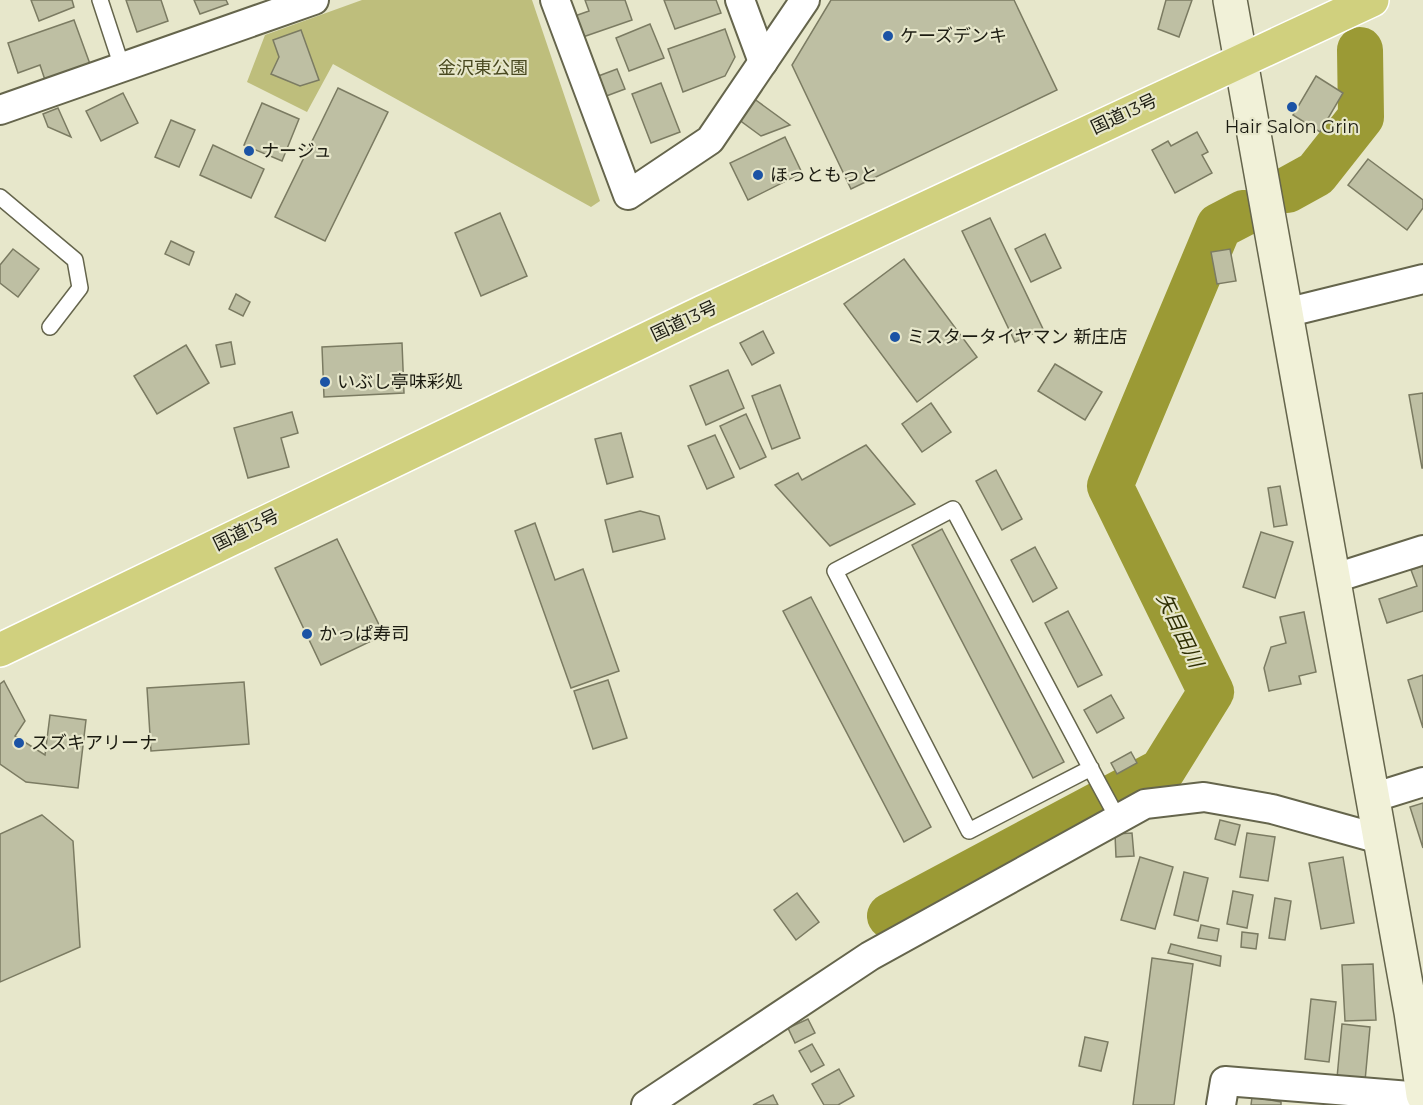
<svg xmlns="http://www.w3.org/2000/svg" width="1423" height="1105" font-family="Montserrat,'Noto Sans JP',sans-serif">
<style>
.green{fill:#bebe7c}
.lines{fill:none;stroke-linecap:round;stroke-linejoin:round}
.river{stroke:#9b9a35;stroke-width:46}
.building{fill:#bebfa3;stroke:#7b7b62;stroke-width:1.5}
.lane-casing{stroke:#65654c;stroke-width:18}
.street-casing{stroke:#65654c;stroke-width:32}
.secondary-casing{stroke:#65654c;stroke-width:36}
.highway-casing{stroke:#fff;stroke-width:36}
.lane{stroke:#fff;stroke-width:15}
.street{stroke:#fff;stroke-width:28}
.secondary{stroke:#f1f1d8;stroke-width:33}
.highway{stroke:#d0d07e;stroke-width:33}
.poi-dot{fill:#1b53a5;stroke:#e7e7cb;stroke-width:2}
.labels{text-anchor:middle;stroke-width:4.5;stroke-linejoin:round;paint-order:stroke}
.poi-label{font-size:18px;fill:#1b1b11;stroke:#e7e7cb;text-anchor:start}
.park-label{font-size:18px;fill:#494920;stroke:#e7e7cb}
.street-label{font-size:18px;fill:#1b1b11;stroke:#e7e7cb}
.water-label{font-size:20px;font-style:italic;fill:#2f2f03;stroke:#e7e7cb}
</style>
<rect width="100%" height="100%" fill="#e7e7cb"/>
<polygon class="green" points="362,0 532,0 600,201 591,207 333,64 307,112 247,82 265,35"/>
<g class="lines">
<g class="river">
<polyline points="1287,190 1316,174 1361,117 1360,50"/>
<polyline points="890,916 1162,771 1211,692 1110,486 1219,226 1244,213"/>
</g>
</g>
<g class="building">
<polygon points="31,0 72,0 74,7 39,21"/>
<polygon points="126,0 161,0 168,21 137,32"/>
<polygon points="194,0 226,0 228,4 200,14"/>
<polygon points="585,0 625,0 632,20 580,38 572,17 589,11"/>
<polygon points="664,0 716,0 721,13 675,29"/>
<polygon points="831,0 1014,0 1057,90 851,189 792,65"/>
<polygon points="1166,0 1192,0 1179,37 1158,29"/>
<polygon points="74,20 90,64 45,80 40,65 18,73 8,43"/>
<polygon points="650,24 664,58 629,71 616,38"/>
<polygon points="725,29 735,57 725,76 683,92 668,49"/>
<polygon points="301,30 319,80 300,86 271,74 279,57 273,40"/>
<polygon points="617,69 625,89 601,98 593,78"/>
<polygon points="1316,76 1343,93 1320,132 1293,115"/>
<polygon points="661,83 680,132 651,143 632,94"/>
<polygon points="338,88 388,112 325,241 275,217"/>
<polygon points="123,93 138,123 101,141 86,111"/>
<polygon points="753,98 790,125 761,136 738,119"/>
<polygon points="262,103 299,119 282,161 244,145"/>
<polygon points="58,108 71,137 48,127 43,114"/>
<polygon points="171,120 195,130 179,167 155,157"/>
<polygon points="1197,132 1208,152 1202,155 1212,173 1175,193 1152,150 1168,141 1171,146"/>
<polygon points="785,137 802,173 748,200 730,163"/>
<polygon points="213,145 264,169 251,198 200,175"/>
<polygon points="1368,159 1423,200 1423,208 1407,230 1348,185"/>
<polygon points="500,213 527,276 481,296 455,233"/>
<polygon points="990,218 1043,329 1015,342 962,231"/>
<polygon points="1045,234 1061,268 1031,282 1015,249"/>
<polygon points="171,241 194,252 189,265 165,254"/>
<polygon points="13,249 39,269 18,297 0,283 0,265"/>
<polygon points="1230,249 1236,281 1217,284 1211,252"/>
<polygon points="904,259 977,357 917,402 844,304"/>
<polygon points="236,294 250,302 243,316 229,309"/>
<polygon points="763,331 774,353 752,365 740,343"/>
<polygon points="231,342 235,364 221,367 216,345"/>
<polygon points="402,343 404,393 324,397 322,347"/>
<polygon points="186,345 209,383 157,414 134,376"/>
<polygon points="1055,364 1102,392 1085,420 1038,391"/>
<polygon points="728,370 744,408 706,425 690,386"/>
<polygon points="780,385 800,438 772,449 752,396"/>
<polygon points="1423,393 1423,468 1422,468 1409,395"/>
<polygon points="931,403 951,432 922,452 902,424"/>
<polygon points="292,412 298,433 281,438 289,467 248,478 234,428"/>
<polygon points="746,414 766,457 740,469 720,426"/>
<polygon points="621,433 633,477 607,484 595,439"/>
<polygon points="715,435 734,477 707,489 688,446"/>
<polygon points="866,445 915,504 830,546 775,485 798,473 802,480"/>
<polygon points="996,470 1022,519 1002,530 976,481"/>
<polygon points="1280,486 1287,525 1274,527 1268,488"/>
<polygon points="640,511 659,516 665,539 613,552 605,520"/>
<polygon points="535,523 555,580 583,569 619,671 571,688 515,531"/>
<polygon points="942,529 1064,762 1033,778 912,545"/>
<polygon points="1261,532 1293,542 1275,598 1243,587"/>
<polygon points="337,539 384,635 321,665 275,568"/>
<polygon points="1035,547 1057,588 1033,602 1011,560"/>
<polygon points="1423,566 1423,611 1387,623 1379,599 1417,586 1411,570"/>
<polygon points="811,597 931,827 904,842 783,611"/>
<polygon points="1068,611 1102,675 1078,687 1045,623"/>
<polygon points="1304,612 1316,672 1299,676 1301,684 1269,691 1264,668 1271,647 1286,643 1280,617"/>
<polygon points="1423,675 1423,728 1408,680"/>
<polygon points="608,680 627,738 593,749 574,691"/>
<polygon points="4,681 25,721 15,736 45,755 50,715 86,720 78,788 26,782 0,764 0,684"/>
<polygon points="244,682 249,744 151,751 147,688"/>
<polygon points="1111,695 1124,718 1097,733 1084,710"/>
<polygon points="1131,752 1137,763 1117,774 1111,763"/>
<polygon points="1423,803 1423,848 1410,807"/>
<polygon points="42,815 73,841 80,947 0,982 0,834"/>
<polygon points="1220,820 1240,825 1235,845 1215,839"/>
<polygon points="1132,833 1134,856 1116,857 1115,834"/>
<polygon points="1247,833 1275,837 1268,881 1240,877"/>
<polygon points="1140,857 1173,867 1155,929 1121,920"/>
<polygon points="1343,857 1354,923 1321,929 1309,863"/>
<polygon points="1184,872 1208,878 1198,921 1174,915"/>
<polygon points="1233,891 1253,895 1247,928 1227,924"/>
<polygon points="797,893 819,922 796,940 774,910"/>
<polygon points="1275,898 1291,901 1285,940 1269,938"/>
<polygon points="1201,925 1219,929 1217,941 1198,938"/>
<polygon points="1242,932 1258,934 1256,949 1241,947"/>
<polygon points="1171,944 1221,956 1220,966 1168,953"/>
<polygon points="1152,958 1193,964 1174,1105 1133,1105"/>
<polygon points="1373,964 1376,1020 1345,1021 1342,965"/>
<polygon points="1311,999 1336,1002 1329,1062 1305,1059"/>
<polygon points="808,1019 815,1033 795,1043 788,1028"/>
<polygon points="1342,1024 1370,1027 1365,1081 1337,1078"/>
<polygon points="1085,1037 1108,1042 1101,1071 1079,1066"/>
<polygon points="812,1044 824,1065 811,1072 799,1051"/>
<polygon points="839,1069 854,1096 838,1105 824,1105 812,1084"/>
<polygon points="773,1095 778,1105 753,1105"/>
<polygon points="1252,1097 1281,1102 1281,1105 1251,1105"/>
</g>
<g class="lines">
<g class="lane-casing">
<g id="lane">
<polyline points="100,0 122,67"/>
<polyline points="0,197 75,260 80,288 50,327"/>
<polyline points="1091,768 969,831 835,571 953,509 1099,784 1118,819"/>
</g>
</g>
<g class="street-casing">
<g id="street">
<polyline points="555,0 628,195 710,140 805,0"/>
<polyline points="740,0 763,62"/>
<polyline points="0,110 314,0"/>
<polyline points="1285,313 1423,279"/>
<polyline points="1332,579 1423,550"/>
<polyline points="1372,798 1423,782"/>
<polyline points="646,1105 870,956 1145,804 1204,797 1272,809 1380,839"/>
<polyline points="1221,1105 1225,1081 1423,1097"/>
</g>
</g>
<g class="secondary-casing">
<polyline id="secondary" points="1230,0 1411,1012 1423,1095"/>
</g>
<g class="highway-casing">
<polyline id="highway" points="0,650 703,312 1372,0"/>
</g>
<use href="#lane" class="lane"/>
<use href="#street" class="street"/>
<use href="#secondary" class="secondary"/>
<use href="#highway" class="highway"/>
</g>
<g class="poi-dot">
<circle cx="888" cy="36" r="6"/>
<circle cx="1292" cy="107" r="6"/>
<circle cx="249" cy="151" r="6"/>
<circle cx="758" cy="175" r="6"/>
<circle cx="895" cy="337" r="6"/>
<circle cx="325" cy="382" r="6"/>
<circle cx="307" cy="634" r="6"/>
<circle cx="19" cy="743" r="6"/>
</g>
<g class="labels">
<g class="poi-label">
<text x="900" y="42">ケーズデンキ</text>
<text x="1292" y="133" text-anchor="middle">Hair Salon Grin</text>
<text x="261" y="157">ナージュ</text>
<text x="770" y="181">ほっともっと</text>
<text x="907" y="343">ミスタータイヤマン 新庄店</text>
<text x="337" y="388">いぶし亭味彩処</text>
<text x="319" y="640">かっぱ寿司</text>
<text x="31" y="749">スズキアリーナ</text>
</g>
<g class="park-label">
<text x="483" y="74">金沢東公園</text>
</g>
<g class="street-label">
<text transform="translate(1124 114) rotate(-25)" y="6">国道13号</text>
<text transform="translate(684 321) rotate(-25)" y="6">国道13号</text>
<text transform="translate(246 530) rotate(-26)" y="6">国道13号</text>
</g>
<g class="water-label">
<text transform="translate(1180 630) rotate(64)" y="7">矢目田川</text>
</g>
</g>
</svg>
